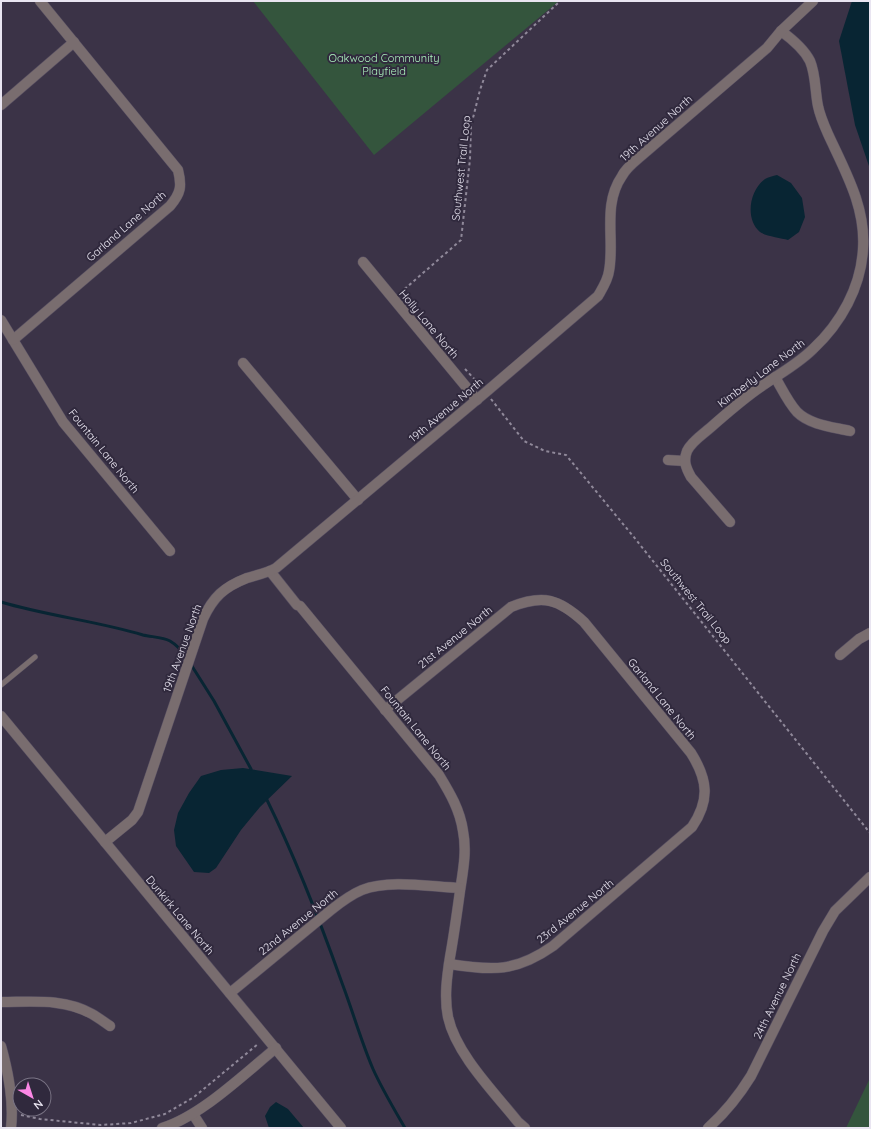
<svg xmlns="http://www.w3.org/2000/svg" width="871" height="1129" font-family="Quicksand,sans-serif">
<style>
.green{fill:#34553d}
.water{fill:#082533}
.lines{fill:none;stroke-linecap:round;stroke-linejoin:round}
.stream{stroke:#082533;stroke-width:3}
.service-casing{stroke:#574f62;stroke-width:6}
.minor-casing{stroke:#574f62;stroke-width:11}
.tertiary-casing{stroke:#574f62;stroke-width:11}
.path{stroke:#90899a;stroke-width:2;stroke-dasharray:3 3;stroke-linecap:butt}
.service{stroke:#796d6f;stroke-width:5}
.minor{stroke:#796d6f;stroke-width:10}
.tertiary{stroke:#796d6f;stroke-width:10}
.labels{text-anchor:middle;stroke-width:4;stroke-linejoin:round;paint-order:stroke}
.park-label{font-size:11px;fill:#abf1bc;stroke:#30293d}
.street-label{font-size:11px;fill:#e9e5f1;stroke:#30293d}
</style>
<rect width="100%" height="100%" fill="#3b3347"/>
<g class="green">
<polygon points="253,1 559,1 374,155"/>
<polygon points="870,1078 870,1128 846,1128"/>
</g>
<g class="water">
<polygon points="852,1 870,1 870,169 855,125 839,41"/>
<path d="M 777,175 L 791,183 L 802,198 L 805,217 L 799,232 L 788,240 C 781,238 765,236 760,232 C 745,219 749,191 765,179 C 768,177 773,176 777,175 Z"/>
<polygon points="243,768 292,776 260,807 241,830 216,868 209,873 194,872 176,846 174,830 178,813 189,793 201,776 221,770"/>
<polygon points="276,1102 288,1109 304,1128 269,1128 265,1116 270,1107"/>
</g>
<g class="lines">
<g class="stream">
<path d="M 1,602 C 48,616 97,621 143,635 C 151,637 163,637 170,641 C 177,645 183,652 187,659"/>
<polyline points="190,663 214,701 251,769"/>
<path d="M 267,800 C 296,859 320,921 342,983 C 353,1012 361,1041 373,1069 C 382,1089 394,1109 405,1128"/>
</g>
<g class="service-casing">
<polyline id="service" points="1,685 35,657"/>
</g>
<g class="minor-casing">
<g id="minor">
<polyline points="1,105 74,42"/>
<polyline points="363,262 477,400"/>
<polyline points="1,320 63,422 170,551"/>
<path d="M 13,340 L 170,206 C 181,193 182,186 178,170 L 40,1"/>
<polyline points="243,363 358,500"/>
<path d="M 775,377 C 782,389 788,402 797,412 C 810,425 833,427 850,431"/>
<polyline points="668,460 685,461"/>
<path d="M 730,522 L 691,477 C 686,468 683,461 687,451 C 691,442 703,434 710,428 C 727,413 744,398 762,386 C 779,374 798,364 813,349 C 841,323 861,287 863,249 C 866,207 845,171 828,134 C 824,125 820,116 818,106 C 815,92 816,75 810,61 C 804,49 792,39 781,31"/>
<path d="M 270,571 L 297,605 L 300,606 L 439,775 C 450,793 460,810 463,831 C 467,851 463,871 460,891 C 457,913 454,935 450,957 C 447,976 444,997 448,1017 C 456,1054 494,1092 518,1122 L 525,1128"/>
<polyline points="840,655 859,639 870,633"/>
<path d="M 385,710 L 511,607 C 543,594 559,599 584,622 L 691,753 C 708,780 710,800 692,827 L 553,946 C 516,972 493,971 449,964"/>
<path d="M 105,842 L 132,820 L 138,812 L 203,619 C 213,597 224,587 247,578 C 257,575 267,573 276,568 L 486,392 L 598,296 C 602,289 608,280 609,271 C 615,240 602,205 622,176 C 626,168 634,162 641,156 L 767,48 L 781,31 L 813,1"/>
<path d="M 230,993 L 331,910 C 341,902 350,895 362,890 C 390,879 431,887 460,888"/>
<path d="M 1,1002 C 32,1002 64,998 92,1014 C 99,1018 104,1022 110,1026"/>
<path d="M 1,1046 C 8,1071 14,1102 11,1128"/>
<polyline points="193,1114 202,1128"/>
<path d="M 708,1128 C 726,1112 738,1097 751,1076 L 823,931 L 835,911 L 870,877"/>
</g>
</g>
<g class="tertiary-casing">
<g id="tertiary">
<polyline points="1,716 341,1128"/>
<path d="M 162,1128 C 201,1116 243,1075 276,1048"/>
</g>
</g>
<g class="path">
<polyline points="400,293 461,240 470,159 471,126 480,90 487,70 558,3 558,1"/>
<polyline points="465,369 480,385"/>
<polyline points="491,399 524,441 545,451 566,455 633,536 870,833"/>
<polyline points="21,1115 40,1119 101,1125 131,1123 165,1114 194,1097 258,1044"/>
</g>
<use href="#service" class="service"/>
<use href="#minor" class="minor"/>
<use href="#tertiary" class="tertiary"/>
</g>
<g class="labels">
<g class="park-label">
<text x="384" y="62">Oakwood Community<tspan x="384" dy="13">Playfield</tspan></text>
</g>
<g class="street-label">
<text transform="translate(656 128) rotate(-42)" y="4">19th Avenue North</text>
<text transform="translate(461 168) rotate(-84)" y="4">Southwest Trail Loop</text>
<text transform="translate(126 226) rotate(-41)" y="4">Garland Lane North</text>
<text transform="translate(429 324) rotate(50)" y="4">Holly Lane North</text>
<text transform="translate(761 373) rotate(-37)" y="4">Kimberly Lane North</text>
<text transform="translate(446 410) rotate(-40)" y="4">19th Avenue North</text>
<text transform="translate(104 451) rotate(51)" y="4">Fountain Lane North</text>
<text transform="translate(696 601) rotate(51)" y="4">Southwest Trail Loop</text>
<text transform="translate(455 637) rotate(-39)" y="4">21st Avenue North</text>
<text transform="translate(182 648) rotate(-70)" y="4">19th Avenue North</text>
<text transform="translate(662 699) rotate(51)" y="4">Garland Lane North</text>
<text transform="translate(416 728) rotate(51)" y="4">Fountain Lane North</text>
<text transform="translate(575 911) rotate(-39)" y="4">23rd Avenue North</text>
<text transform="translate(180 915) rotate(50)" y="4">Dunkirk Lane North</text>
<text transform="translate(298 922) rotate(-39)" y="4">22nd Avenue North</text>
<text transform="translate(777 996) rotate(-64)" y="4">24th Avenue North</text>
</g>
</g>
<rect width="871" height="1129" fill="none" stroke="#e9e5f1" stroke-width="4"/>
<g transform="translate(32 1097) rotate(141)"><circle r="19" fill="#30293d" stroke="#7a7485"/>
<path d="M0-3L7 15L0 10L-7 15Z" fill="#fb87e5"/>
<text y="-6" font-size="11" font-weight="bold" text-anchor="middle" fill="#e9e5f1">N</text>
</g>
</svg>
